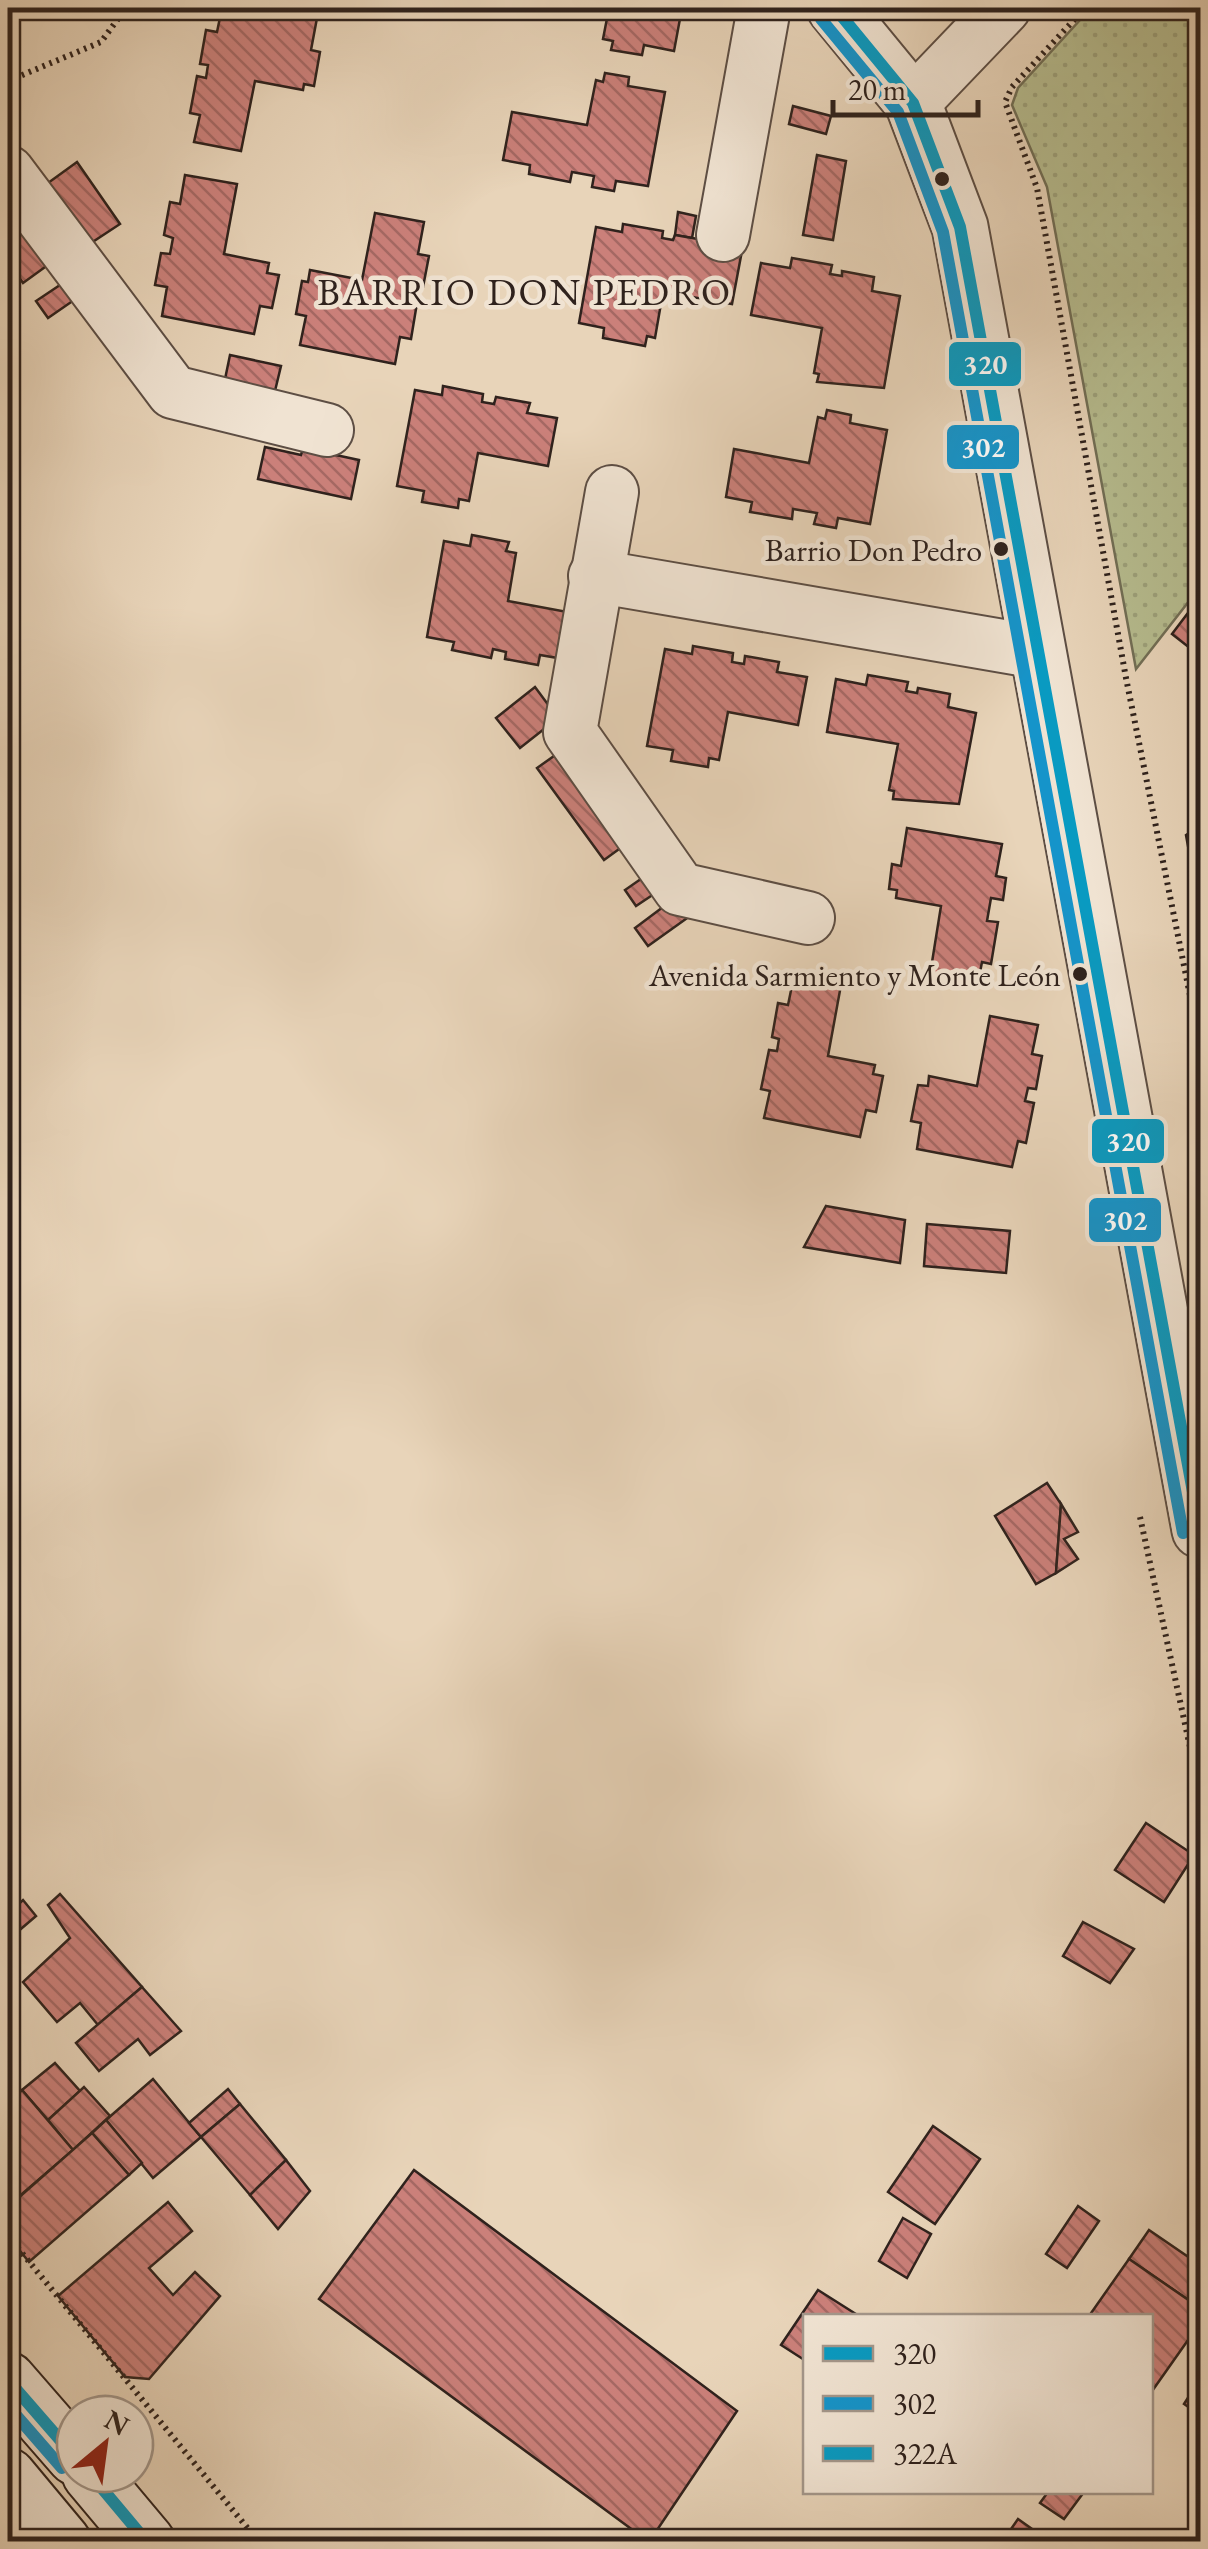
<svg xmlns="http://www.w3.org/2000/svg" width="1208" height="2549" font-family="'EB Garamond',serif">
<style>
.grass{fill:url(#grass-dots);stroke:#726f56;stroke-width:2.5}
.building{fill:url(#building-back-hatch);stroke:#2f221d;stroke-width:2.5}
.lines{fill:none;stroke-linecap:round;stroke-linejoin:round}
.minor-casing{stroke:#5d4e44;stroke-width:56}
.tertiary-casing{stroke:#5d4e44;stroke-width:59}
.secondary-casing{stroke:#2f221d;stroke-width:59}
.path{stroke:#2f221d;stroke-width:6;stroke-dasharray:2.5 5;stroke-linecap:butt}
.minor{stroke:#f0e3d2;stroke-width:52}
.tertiary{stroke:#f0e3d2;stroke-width:55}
.secondary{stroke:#f0e3d2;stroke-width:55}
.bus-1-casing{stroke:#f0e3d2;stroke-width:20}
.bus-2-casing{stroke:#f0e3d2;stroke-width:20}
.bus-3-casing{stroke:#f0e3d2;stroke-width:20}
.bus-1{stroke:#099ac1;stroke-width:12}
.bus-2{stroke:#1594ca;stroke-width:12}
.bus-3{stroke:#099ac1;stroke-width:12}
.bus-dot{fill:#2f221d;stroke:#f0e3d2;stroke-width:4}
.labels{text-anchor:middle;stroke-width:9;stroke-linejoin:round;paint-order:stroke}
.bus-label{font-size:32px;fill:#2f221d;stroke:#f0e3d2;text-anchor:end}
.neighbourhood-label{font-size:38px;letter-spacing:2.5px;fill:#2f221d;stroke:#f0e3d2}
.line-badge{stroke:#f0e3d2;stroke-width:4}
.badge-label{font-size:28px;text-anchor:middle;font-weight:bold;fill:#fff}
</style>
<defs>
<pattern id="grass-dots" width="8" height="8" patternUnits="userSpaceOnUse" patternTransform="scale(2.5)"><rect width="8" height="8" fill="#b6bc8f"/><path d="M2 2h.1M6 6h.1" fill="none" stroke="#9da17b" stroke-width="1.8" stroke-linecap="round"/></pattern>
<pattern id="building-back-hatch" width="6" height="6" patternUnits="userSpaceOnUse" patternTransform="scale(2.5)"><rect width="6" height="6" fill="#cb807a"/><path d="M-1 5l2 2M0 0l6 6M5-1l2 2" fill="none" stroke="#a56863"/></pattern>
</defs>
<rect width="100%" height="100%" fill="#e8d4b9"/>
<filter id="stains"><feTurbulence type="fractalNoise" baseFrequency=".002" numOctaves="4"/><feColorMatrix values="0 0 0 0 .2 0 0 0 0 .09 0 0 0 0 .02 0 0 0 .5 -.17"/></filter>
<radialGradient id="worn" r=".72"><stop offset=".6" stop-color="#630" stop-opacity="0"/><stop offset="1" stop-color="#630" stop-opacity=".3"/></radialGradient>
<polygon class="grass" points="1091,8 1200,8 1200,587 1136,669 1047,187 1012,105 1018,88"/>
<g class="building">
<polygon points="222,8 257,8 317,18 311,50 320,52 314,86 304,84 303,90 255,81 241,151 194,142 200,115 190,113 197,76 206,78 208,65 200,64 206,30 217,32"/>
<polygon points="609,8 682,8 674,51 644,45 642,55 611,50 613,41 603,39"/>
<polygon points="605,73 629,77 628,86 665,92 648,186 616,181 614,191 592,187 594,176 572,172 570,182 529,174 530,165 503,160 512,112 587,125 596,80 603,82"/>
<polygon points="793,106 831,116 826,134 789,124"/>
<polygon points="817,155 846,161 833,240 803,235"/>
<polygon points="77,162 120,224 91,243 48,183"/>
<polygon points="185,175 237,184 224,254 269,263 267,273 279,275 272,308 260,306 254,334 162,316 167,287 155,285 161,253 170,254 173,238 164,235 170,202 180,204"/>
<polygon points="8,200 52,262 23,283 8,262"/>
<polygon points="678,212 696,216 692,238 675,235"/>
<polygon points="375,213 424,222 418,254 429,256 423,287 410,285 407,301 417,303 411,339 400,337 395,364 300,345 306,316 296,314 302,281 308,282 310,270 362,280"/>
<polygon points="623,224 663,231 662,238 673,240 675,235 715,242 714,251 741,256 732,304 663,292 655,338 647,336 645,346 603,338 604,328 579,323 596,227 622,232"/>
<polygon points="792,258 832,265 830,274 842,276 842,271 874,277 872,291 900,296 884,388 817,382 819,374 814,373 822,328 751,315 761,263 790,268"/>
<polygon points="66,281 77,298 48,318 36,301"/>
<polygon points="230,355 281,366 274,395 224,384"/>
<polygon points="443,386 483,394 482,402 494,404 496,397 530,403 527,413 557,418 548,466 478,453 469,501 459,499 458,508 422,502 424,491 397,486 415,390 442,395"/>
<polygon points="827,410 851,415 850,423 887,430 870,524 838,518 836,528 814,524 817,513 793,509 792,519 750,512 752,502 726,497 734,449 809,463 818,417 825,419"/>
<polygon points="265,447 301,455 303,448 359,460 351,499 258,479"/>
<polygon points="472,535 509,542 506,551 516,553 508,601 578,614 569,660 540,655 538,665 505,659 506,652 493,649 491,658 452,650 454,642 427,637 444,541 470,546"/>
<polygon points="1200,597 1200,656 1172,634"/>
<polygon points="693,646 733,653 732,662 744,664 745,656 779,662 777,672 807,677 798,725 728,712 719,760 709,758 708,767 671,761 673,750 647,746 665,649 692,654"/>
<polygon points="868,675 908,682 906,691 917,693 918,688 950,694 948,707 976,713 959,804 893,799 894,791 889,790 898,744 827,732 836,679 866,685"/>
<polygon points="535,687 558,718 520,748 496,718"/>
<polygon points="571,744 637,836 604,860 537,768"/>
<polygon points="1200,826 1200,912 1186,835"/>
<polygon points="907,828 1002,844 996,876 1006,878 1003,900 991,898 987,921 998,922 991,964 982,962 977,988 929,981 941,906 896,898 897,890 889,889 892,864 901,866"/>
<polygon points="661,865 672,882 636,906 625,890"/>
<polygon points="683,892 697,911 648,946 635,928"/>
<polygon points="794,976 841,985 828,1056 875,1065 873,1074 883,1076 876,1112 866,1110 860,1137 764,1118 770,1091 761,1089 769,1050 777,1051 779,1039 772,1037 778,1003 788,1005"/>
<polygon points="990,1016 1038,1025 1032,1054 1042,1056 1036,1089 1028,1088 1025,1101 1034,1103 1026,1143 1018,1141 1012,1167 917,1149 921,1123 911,1121 918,1085 928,1086 929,1076 977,1086"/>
<polygon points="826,1206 905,1220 900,1263 804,1247"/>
<polygon points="927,1224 1010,1231 1006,1273 924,1266"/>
<polygon points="1047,1483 1061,1504 1056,1573 1036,1584 995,1516"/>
<polygon points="1061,1504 1078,1532 1064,1539 1078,1559 1056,1573"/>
<polygon points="1146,1823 1194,1855 1164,1902 1115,1870"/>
<polygon points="60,1894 142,1987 98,2025 80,2003 57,2022 23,1982 70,1938 48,1905"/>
<polygon points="23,1900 36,1916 8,1940 8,1914"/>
<polygon points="1083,1922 1134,1949 1110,1983 1063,1956"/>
<polygon points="142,1987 181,2031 150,2055 138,2039 99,2071 76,2043"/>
<polygon points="55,2063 80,2091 48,2120 22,2090"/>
<polygon points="153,2079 201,2137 153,2178 106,2120"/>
<polygon points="84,2087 110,2116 73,2150 48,2120"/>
<polygon points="228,2089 240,2104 201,2137 189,2123"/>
<polygon points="22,2090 73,2150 8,2206 8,2103"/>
<polygon points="240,2104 286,2160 250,2195 201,2137"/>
<polygon points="106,2120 142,2163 129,2175 92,2133"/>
<polygon points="933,2126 980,2159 935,2224 888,2192"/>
<polygon points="92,2133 129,2175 29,2262 8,2236 8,2207"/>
<polygon points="286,2160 310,2191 278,2229 250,2195"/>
<polygon points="414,2170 737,2411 649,2542 319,2299"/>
<polygon points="168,2202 192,2231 149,2268 173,2295 195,2272 220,2296 149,2379 125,2377 58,2296"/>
<polygon points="1078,2206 1099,2221 1067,2268 1046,2254"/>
<polygon points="903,2218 931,2234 907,2278 879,2261"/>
<polygon points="1149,2230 1200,2265 1200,2308 1129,2259"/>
<polygon points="1129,2259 1200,2308 1200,2323 1150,2394 1150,2316 1089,2316"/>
<polygon points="818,2290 859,2316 806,2316 806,2361 781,2345"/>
<polygon points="1200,2379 1200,2415 1184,2404"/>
<polygon points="1048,2492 1084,2492 1064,2519 1040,2503"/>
<polygon points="1018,2519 1049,2541 1048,2542 1002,2542"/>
</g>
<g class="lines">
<g class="minor-casing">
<g id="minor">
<polyline points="913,103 1004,8"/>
<polyline points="8,172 173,392 327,430"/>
<polyline points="723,235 764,8"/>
<polyline points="612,492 570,732 680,889 808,918"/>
<polyline points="595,576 1038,652"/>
</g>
</g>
<g class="tertiary-casing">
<polyline id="tertiary" points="835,8 913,103 960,227 1200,1530"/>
</g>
<g class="secondary-casing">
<g id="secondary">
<polyline points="8,2380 75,2457"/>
<polyline points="90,2474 147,2542"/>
<polyline points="8,2476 63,2542"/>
</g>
</g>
<g class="path">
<polyline points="1085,8 1012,87 1005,102 1037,188 1126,678 1200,1045"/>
<polyline points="8,81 101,42 126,8"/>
<polyline points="1140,1517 1190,1747 1200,1773"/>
<polyline points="8,2236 259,2542"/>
</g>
<use href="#minor" class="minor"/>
<use href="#tertiary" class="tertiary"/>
<use href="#secondary" class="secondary"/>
<g class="bus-1-casing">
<polyline id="bus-1" points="835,8 913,103 960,227 1200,1530"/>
</g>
<g class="bus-2-casing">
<g id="bus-2">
<polyline points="821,19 898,112 943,232 1183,1533"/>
<polyline points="8,2406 62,2468"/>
</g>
</g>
<g class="bus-3-casing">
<g id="bus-3">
<polyline points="8,2380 75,2457"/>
<polyline points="90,2474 147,2542"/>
</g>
</g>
<use href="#bus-1" class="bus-1"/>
<use href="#bus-2" class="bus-2"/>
<use href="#bus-3" class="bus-3"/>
</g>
<g class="bus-dot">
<circle cx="942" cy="179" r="9"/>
<circle cx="1001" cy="549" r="9"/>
<circle cx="1080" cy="974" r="9"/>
</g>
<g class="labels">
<g class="bus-label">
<text x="982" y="561">Barrio Don Pedro</text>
<text x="1061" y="986">Avenida Sarmiento y Monte León</text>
</g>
<g class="neighbourhood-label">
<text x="525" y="305">BARRIO DON PEDRO</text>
</g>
</g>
<g class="line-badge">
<rect x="947" y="340" width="76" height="48" rx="10" fill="#099ac1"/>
<rect x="945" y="423" width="76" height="48" rx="10" fill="#1594ca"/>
<rect x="1090" y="1117" width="76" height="48" rx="10" fill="#099ac1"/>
<rect x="1087" y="1196" width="76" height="48" rx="10" fill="#1594ca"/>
</g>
<g class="badge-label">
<text x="985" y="374">320</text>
<text x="983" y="457">302</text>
<text x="1128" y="1151">320</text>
<text x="1125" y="1230">302</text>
</g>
<rect width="1208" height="2549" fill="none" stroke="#e8d4b9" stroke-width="40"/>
<rect x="10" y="10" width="1188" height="2529" fill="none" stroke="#2f221d" stroke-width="5"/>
<rect x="20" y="20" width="1168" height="2509" fill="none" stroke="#2f221d" stroke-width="2.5"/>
<rect x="803" y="2314" width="350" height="180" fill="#f0e3d2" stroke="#a3968a" stroke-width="2.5"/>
<rect x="823" y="2346" width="50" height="15" fill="#099ac1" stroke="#a3968a" stroke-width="2.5"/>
<text x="893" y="2364" font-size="30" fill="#2f221d">320</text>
<rect x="823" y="2396" width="50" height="15" fill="#1594ca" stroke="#a3968a" stroke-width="2.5"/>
<text x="893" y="2414" font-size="30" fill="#2f221d">302</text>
<rect x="823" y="2446" width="50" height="15" fill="#099ac1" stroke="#a3968a" stroke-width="2.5"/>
<text x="893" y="2464" font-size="30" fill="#2f221d">322A</text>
<g transform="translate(105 2444) rotate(29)"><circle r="48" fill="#f0e3d2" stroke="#a3968a" stroke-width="2.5"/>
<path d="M0-8L18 38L0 25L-18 38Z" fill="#8f2418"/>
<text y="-15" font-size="28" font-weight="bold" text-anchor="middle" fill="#2f221d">N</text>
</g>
<path d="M833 100v15h145v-15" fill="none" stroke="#2f221d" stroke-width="5"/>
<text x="848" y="100" font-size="30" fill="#2f221d" stroke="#f0e3d2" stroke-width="8" paint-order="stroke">20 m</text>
<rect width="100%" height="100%" filter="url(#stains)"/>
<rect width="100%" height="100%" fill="url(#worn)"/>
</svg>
